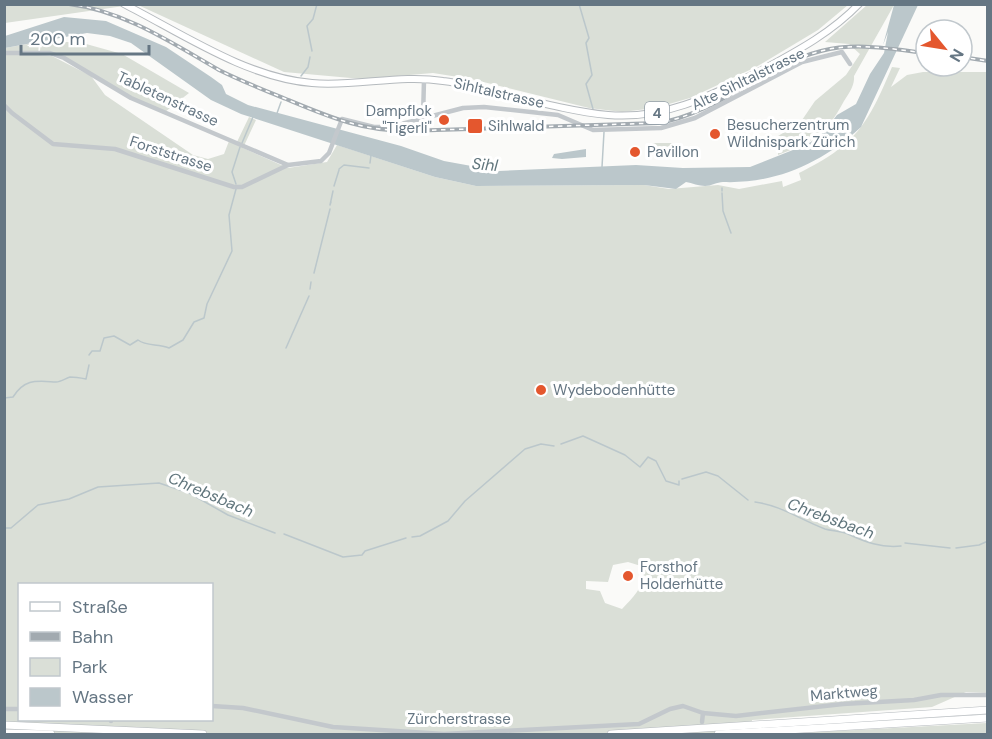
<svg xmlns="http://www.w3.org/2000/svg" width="992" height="739" font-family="'DM Sans',sans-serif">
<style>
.green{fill:#dadfd7;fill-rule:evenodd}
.water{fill:#bbc7cb}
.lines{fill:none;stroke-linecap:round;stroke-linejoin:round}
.stream{stroke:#bbc7cb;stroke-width:1.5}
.major-casing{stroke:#b5babe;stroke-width:8}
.highway-casing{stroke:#b4b9bd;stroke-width:8}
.minor{stroke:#c3c8cc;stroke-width:4.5}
.major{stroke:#fff;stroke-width:6}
.highway{stroke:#fff;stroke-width:7}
.rail-casing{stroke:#a2aab0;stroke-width:4}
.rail{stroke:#fff;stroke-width:1.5;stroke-dasharray:4.5;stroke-linecap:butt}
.poi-dot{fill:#e4572e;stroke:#fff;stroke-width:2}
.labels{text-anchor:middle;stroke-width:6;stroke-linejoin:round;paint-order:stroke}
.shield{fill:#fff;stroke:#939fa8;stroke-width:1.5}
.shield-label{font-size:14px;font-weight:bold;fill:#657683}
.street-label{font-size:15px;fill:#657683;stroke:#fff}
.poi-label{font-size:15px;fill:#657683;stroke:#fff;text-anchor:start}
.water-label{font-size:16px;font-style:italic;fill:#60757c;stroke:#fff}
</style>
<rect width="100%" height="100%" fill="#fafaf8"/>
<g class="green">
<polygon points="4,5 131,5 5,23"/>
<polygon points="138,5 848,5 818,30 756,67 690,98 655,108 622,112 589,108 471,79 433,73 362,79 284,72"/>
<path d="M 867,5 L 894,5 L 854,76 C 855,85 849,93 844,101 C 826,135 813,142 778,155 L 778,136 L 800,123 L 815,101 L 846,75 L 860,54 L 849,44 L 825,42 Z"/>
<path d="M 39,42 L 38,55 L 52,56 L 91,76 L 105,95 L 193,155 L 208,159 L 224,154 L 229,141 L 236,144 L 249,117 L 256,120 L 243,148 L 288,168 L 327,162 L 337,145 L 435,177 L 476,186 L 644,185 L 669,189 L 718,185 L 739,189 L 782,181 L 783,187 L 801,180 L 799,173 C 856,145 868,124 892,67 L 900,68 L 891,87 L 907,75 L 923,72 L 987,72 L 987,693 L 966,692 L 932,707 L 752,720 L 753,734 L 5,734 L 5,48 ZM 628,562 L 641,566 C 645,587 636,594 622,609 L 605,603 L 600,591 L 586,589 L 586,581 L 608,582 L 613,565 ZM 20,584 L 212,584 L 212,720 L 20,720 Z"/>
<polygon points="41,42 79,42 122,54 189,93 165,112 131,97 50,52 40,51"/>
<polygon points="650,143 675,143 675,152 659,155 648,152"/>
<polygon points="987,723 987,734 781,734"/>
</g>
<g class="water">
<path d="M 894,5 L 918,5 L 861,127 C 822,163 776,184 723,182 C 717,182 711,186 705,186 C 699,186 692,183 686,182 L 676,189 L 644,185 L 476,186 L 435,177 L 241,114 L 211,100 L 131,43 L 110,36 L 87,33 L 5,48 L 5,36 L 64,17 L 106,21 L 166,47 L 211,77 L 222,85 L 226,94 L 248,105 L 401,146 L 444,161 L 499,171 L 636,165 L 683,168 L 750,167 L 808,144 L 823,133 L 837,115 L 856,104 L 870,74 L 884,53 L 888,32 L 883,45 Z"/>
<polygon points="586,149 586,157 562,159 552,158 554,154"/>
</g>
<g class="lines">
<g class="stream">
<polyline points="579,4 589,38 586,43 592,75 586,84 593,109"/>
<polyline points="814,4 819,4"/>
<polyline points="312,51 307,26 313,19 317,4"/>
<polyline points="301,76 308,67 310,57"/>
<polyline points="276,116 281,102"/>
<polyline points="242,143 253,117"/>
<polyline points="370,163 371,155"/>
<polyline points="602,167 604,132"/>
<polyline points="339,169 344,165 369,168"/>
<polyline points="236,184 232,172 240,147"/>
<polyline points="334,186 339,170"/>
<polyline points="722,191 722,188"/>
<polyline points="722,193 723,211 731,233"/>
<polyline points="331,202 330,205 333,191"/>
<polyline points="314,273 330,209"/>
<polyline points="310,289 311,282"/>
<polyline points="286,348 309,296"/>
<path d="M 89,355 L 92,351 L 100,351 L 104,338 L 114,336 L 130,345 L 138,340 C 147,347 158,343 169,348 L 183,340 L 194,322 L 204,318 L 207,304 L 232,251 L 229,215 L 236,189"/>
<path d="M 4,398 L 13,397 C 25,378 37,381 56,382 C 61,382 66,378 70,377 C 75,377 81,378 86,379 L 89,365"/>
<polyline points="561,444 583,436 625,455 640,467 648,457 656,461 666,481 679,485 679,481"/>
<polyline points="682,479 706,472 718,476 748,500"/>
<path d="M 755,502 C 780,505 801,520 825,529 C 832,531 840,531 848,534 C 865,542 881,548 901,546"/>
<polyline points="4,528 11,528 38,505 69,499 98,487 159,483 189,493 228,515 275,533"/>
<polyline points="284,534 343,557 362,555 365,551 406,538"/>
<polyline points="412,537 420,536 448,521 465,501 525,449 541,444 554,446"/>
<polyline points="905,543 950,548"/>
<polyline points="956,548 979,545 988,541"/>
</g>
<g class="major-casing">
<path id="major" d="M 124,4 C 181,33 247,78 312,83 C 355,87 400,74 443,81 C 498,88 552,110 608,115 C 665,120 712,95 762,70 C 797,51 831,33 859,4"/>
</g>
<g class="highway-casing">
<g id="highway">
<polyline points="4,725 203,734"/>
<polyline points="4,733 51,734"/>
<polyline points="611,734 988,710"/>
<polyline points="718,734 988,718"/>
</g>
</g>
<g class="minor">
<polyline points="4,53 50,53 64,58 131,98 288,165"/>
<polyline points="4,105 12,113 53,144 115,149 234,187 242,187 288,165 321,161 329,153 342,119 374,127 390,127 463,108 484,107 558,115 593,130 661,128 695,118 802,62 842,52 850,64"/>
<polyline points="423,118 424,80"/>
<polyline points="212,706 243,708 333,727 444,734 639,724 670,709 683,706 703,713 736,716 843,704 914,700 941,695 988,695"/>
<polyline points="4,709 20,709"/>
<polyline points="111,721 111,720"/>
<polyline points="702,722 703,713"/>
</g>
<use href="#major" class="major"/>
<use href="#highway" class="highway"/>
<g class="rail-casing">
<g id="rail">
<path d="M 69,4 C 124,11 172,43 219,70 C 241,81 264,90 286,99 C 329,117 366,133 413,130"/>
<polyline points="962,57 988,61"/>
<path d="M 405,131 L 658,123 C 718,113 763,66 821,51 C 856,42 891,49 926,53"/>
</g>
</g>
<use href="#rail" class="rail"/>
</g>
<g class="poi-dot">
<circle cx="444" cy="120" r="6"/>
<rect x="467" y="118" width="16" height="16" rx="3"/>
<circle cx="715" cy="134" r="6"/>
<circle cx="635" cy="152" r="6"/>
<circle cx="541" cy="390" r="6"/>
<circle cx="628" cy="576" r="6"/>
</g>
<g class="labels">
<rect class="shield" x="645" y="102" width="24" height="22" rx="4.5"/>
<g class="shield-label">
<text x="657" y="118">4</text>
</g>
<g class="street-label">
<text transform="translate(748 79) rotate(-26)" y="5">Alte Sihltalstrasse</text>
<text transform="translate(499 93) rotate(13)" y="5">Sihltalstrasse</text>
<text transform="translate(168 99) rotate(25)" y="5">Tabletenstrasse</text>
<text transform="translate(171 154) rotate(18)" y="5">Forststrasse</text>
<text transform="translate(844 693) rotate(-5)" y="5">Marktweg</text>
<text x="459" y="724">Zürcherstrasse</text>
</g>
<g class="poi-label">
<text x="432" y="116" text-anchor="end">Dampflok<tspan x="432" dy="17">"Tigerli"</tspan></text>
<text x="727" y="130">Besucherzentrum<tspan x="727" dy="17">Wildnispark Zürich</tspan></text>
<text x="488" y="131">Sihlwald</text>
<text x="647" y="157">Pavillon</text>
<text x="553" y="395">Wydebodenhütte</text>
<text x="640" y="572">Forsthof<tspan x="640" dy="17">Holderhütte</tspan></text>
</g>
<g class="water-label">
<text transform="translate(485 164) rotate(5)" y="6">Sihl</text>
<text transform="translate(211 494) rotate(23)" y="6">Chrebsbach</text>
<text transform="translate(831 518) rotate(20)" y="6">Chrebsbach</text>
</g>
</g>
<rect width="992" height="739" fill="none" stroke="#657683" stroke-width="12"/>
<rect x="18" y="583" width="195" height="138" fill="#ffffff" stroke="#c1c8cd" stroke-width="1.5"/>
<rect x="30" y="602" width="30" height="9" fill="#ffffff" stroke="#c1c8cd" stroke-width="1.5"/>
<text x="72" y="613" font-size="18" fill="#657683">Straße</text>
<rect x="30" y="632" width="30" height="9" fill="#a2aab0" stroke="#c1c8cd" stroke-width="1.5"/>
<text x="72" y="643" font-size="18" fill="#657683">Bahn</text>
<rect x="30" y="658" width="30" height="18" fill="#dadfd7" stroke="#c1c8cd" stroke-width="1.5"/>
<text x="72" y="673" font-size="18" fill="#657683">Park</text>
<rect x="30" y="688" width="30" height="18" fill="#bbc7cb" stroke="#c1c8cd" stroke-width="1.5"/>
<text x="72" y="703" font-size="18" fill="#657683">Wasser</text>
<g transform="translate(944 48) rotate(120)"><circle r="28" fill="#ffffff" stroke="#c1c8cd" stroke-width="1.5"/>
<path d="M0-4.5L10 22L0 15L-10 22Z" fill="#e4572e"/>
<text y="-9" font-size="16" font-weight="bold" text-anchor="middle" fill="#657683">N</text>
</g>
<path d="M21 45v9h128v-9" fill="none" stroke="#657683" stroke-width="3"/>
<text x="30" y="45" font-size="18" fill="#657683" stroke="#ffffff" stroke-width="4.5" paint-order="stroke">200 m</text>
</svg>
